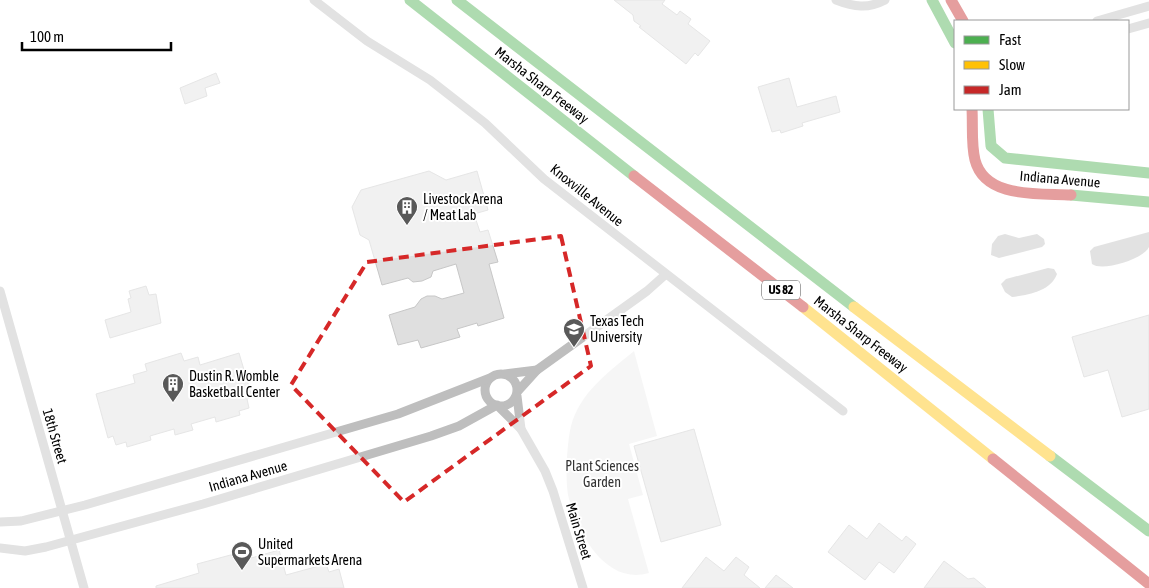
<svg xmlns="http://www.w3.org/2000/svg" width="1149" height="588" font-family="'Asap Condensed',sans-serif">
<style>
.green{fill:#ececec}
.water{fill:#bfbfbf}
.building{fill:#dfdfdf;stroke:#c7c7c7}
.lines{fill:none;stroke-linecap:round;stroke-linejoin:round}
.street{stroke:#bebebe;stroke-width:9}
.fast{stroke:#4caf50;stroke-width:11}
.slow{stroke:#ffc107;stroke-width:11}
.jam{stroke:#c62828;stroke-width:11}
.marked{fill:none;stroke:#d62828;stroke-width:4;stroke-dasharray:10 6;stroke-linejoin:round}
.labels{text-anchor:middle;stroke-width:4;stroke-linejoin:round;paint-order:stroke}
.shield{fill:#fff;stroke:#4c4c4c;stroke-width:1}
.shield-label{font-size:12px;font-weight:bold;fill:#000}
.street-label{font-size:14px;fill:#000;stroke:#fff}
.poi-label{font-size:14px;fill:#000;stroke:#fff;text-anchor:start}
.park-label{font-size:14px;fill:#333;stroke:#fff}
</style>
<rect width="100%" height="100%" fill="#fff"/>
<path class="green" d="M 634,351 L 657,436 L 629,444 L 643,495 L 628,499 L 649,573 C 605,586 576,531 568,495 C 565,478 567,442 571,426 C 580,392 609,372 634,351 Z"/>
<g class="water">
<path d="M 1149,232 C 1149,236 1149,243 1149,247 C 1144,259 1102,272 1092,264 L 1090,251 L 1094,247 Z"/>
<polygon points="1037,234 1044,239 1045,244 1042,247 999,258 991,255 992,244 998,236 1005,234 1019,238"/>
<path d="M 1048,268 L 1054,269 L 1057,274 C 1051,291 1028,295 1012,297 L 1005,292 L 1001,284 L 1006,279 Z"/>
</g>
<g class="building">
<polygon points="614,0 665,0 662,4 677,15 680,11 691,19 688,24 710,41 698,56 695,53 686,64 639,27 641,26 634,21 633,15"/>
<polygon points="216,73 220,83 205,88 207,96 185,104 180,88"/>
<polygon points="789,78 797,107 836,96 840,112 802,123 803,126 781,133 780,130 772,132 758,87"/>
<polygon points="429,171 446,180 477,171 488,210 474,214 480,232 488,230 498,262 489,264 504,318 478,326 477,323 457,329 460,337 421,348 418,340 398,345 389,315 415,307 421,299 427,296 435,296 442,299 464,293 456,264 433,271 431,277 422,281 413,282 408,278 382,285 369,240 360,235 352,207 361,190"/>
<polygon points="146,286 149,295 156,294 161,323 110,338 105,320 131,312 128,299 131,298 129,291"/>
<polygon points="1149,315 1149,409 1122,417 1108,370 1084,377 1072,337"/>
<polygon points="181,353 184,361 198,357 200,365 239,353 252,397 247,399 249,408 239,411 240,415 216,422 215,417 191,424 193,430 175,435 174,429 150,436 151,440 127,447 126,442 116,445 113,436 108,438 96,394 135,383 133,375 147,371 145,364"/>
<polygon points="694,429 721,525 661,542 634,446"/>
<polygon points="879,523 902,541 906,536 916,544 894,573 879,562 865,580 828,552 849,525 867,539"/>
<polygon points="279,550 286,575 326,564 329,572 339,569 344,588 156,588 156,586 199,573 197,564 238,553 241,561"/>
<polygon points="706,557 724,571 736,557 749,567 744,575 760,588 682,588"/>
<polygon points="944,561 968,579 974,578 986,588 924,588"/>
<polygon points="776,575 793,588 765,588"/>
</g>
<g class="lines">
<g class="street">
<polyline points="314,0 367,41 430,80 485,123 544,179 843,411"/>
<path d="M 836,0 C 854,7 868,9 885,0"/>
<polyline points="1097,21 1149,6"/>
<polyline points="1128,29 1149,23"/>
<polyline points="0,291 84,588"/>
<circle cx="501" cy="390" r="16"/>
<polyline points="505,374 537,370"/>
<polyline points="518,391 537,370 647,291 665,275"/>
<polyline points="517,396 521,429 545,471 553,491 583,588"/>
<polyline points="0,522 21,521 85,505 398,414 490,378"/>
<polyline points="0,548 25,551 46,547 203,504 431,436 459,426 497,405 521,429"/>
</g>
<g class="fast">
<polyline points="410,0 634,176"/>
<polyline points="457,0 854,307"/>
<polyline points="932,0 955,43"/>
<polyline points="988,109 991,146 1005,158 1149,173"/>
<polyline points="1071,195 1149,202"/>
<polyline points="1050,456 1149,531"/>
</g>
<g class="slow">
<polyline points="803,307 993,459"/>
<polyline points="854,307 1050,456"/>
</g>
<g class="jam">
<polyline points="951,0 963,21"/>
<path d="M 972,109 C 973,126 971,144 975,160 C 985,199 1039,193 1071,195"/>
<polyline points="634,176 803,307"/>
<polyline points="993,459 1149,584"/>
</g>
</g>
<path d="M0 0H1149V588H0ZM 561,236 L 591,366 L 404,502 L 291,385 L 367,262 Z" fill="#fff" fill-opacity=".55" fill-rule="evenodd"/>
<path class="marked" d="M 561,236 L 591,366 L 404,502 L 291,385 L 367,262 Z"/>
<defs>
<g id="building-pin" transform="scale(1.125)"><path d="M0 17L-7.5 6A9.5 9.5 0 1 1 7.5 6Z" fill="#595959" stroke="#fff"/><path d="M-4-6H4V6H1V3H-1V6H-4ZM-2.5-4.3h1.7v1.8h-1.7ZM.8-4.3h1.7v1.8H.8ZM-2.5-1h1.7V.8h-1.7ZM.8-1h1.7V.8H.8Z" fill="#fff"/></g>
<g id="university-pin" transform="scale(1.125)"><path d="M0 17L-7.5 6A9.5 9.5 0 1 1 7.5 6Z" fill="#595959" stroke="#fff"/><path d="M0-5L7-2L0 1L-7-2ZM-4 1L0 2.5L4 1V4Q0 6-4 4Z" fill="#fff"/></g>
<g id="stadium-pin" transform="scale(1.125)"><path d="M0 17L-7.5 6A9.5 9.5 0 1 1 7.5 6Z" fill="#595959" stroke="#fff"/><path d="M0-5a6.5 5 0 1 0 0 10a6.5 5 0 1 0 0-10ZM-3.5-1.8h7v3.6h-7Z" fill="#fff"/></g>
</defs>
<g fill-rule="evenodd">
<use href="#building-pin" x="407" y="207"/>
<use href="#university-pin" x="574" y="329"/>
<use href="#building-pin" x="173" y="384"/>
<use href="#stadium-pin" x="242" y="552"/>
</g>
<g class="labels">
<rect class="shield" x="762" y="280.5" width="38" height="19" rx="4"/>
<g class="shield-label">
<text x="781" y="294">US 82</text>
</g>
<g class="street-label">
<text transform="translate(542 85) rotate(38)" y="5">Marsha Sharp Freeway</text>
<text transform="translate(1060 179) rotate(5)" y="5">Indiana Avenue</text>
<text transform="translate(587 195) rotate(39)" y="5">Knoxville Avenue</text>
<text transform="translate(861 334) rotate(38)" y="5">Marsha Sharp Freeway</text>
<text transform="translate(55 436) rotate(74)" y="5">18th Street</text>
<text transform="translate(248 476) rotate(-16)" y="5">Indiana Avenue</text>
<text transform="translate(579 531) rotate(73)" y="5">Main Street</text>
</g>
<g class="poi-label">
<text x="423" y="204">Livestock Arena<tspan x="423" dy="16">/ Meat Lab</tspan></text>
<text x="590" y="326">Texas Tech<tspan x="590" dy="16">University</tspan></text>
<text x="189" y="381">Dustin R. Womble<tspan x="189" dy="16">Basketball Center</tspan></text>
<text x="258" y="549">United<tspan x="258" dy="16">Supermarkets Arena</tspan></text>
</g>
<g class="park-label">
<text x="602" y="471">Plant Sciences<tspan x="602" dy="16">Garden</tspan></text>
</g>
</g>
<rect x="954" y="20" width="175" height="90" fill="#ffffff" stroke="#999999"/>
<rect x="964" y="36" width="25" height="8" fill="#4caf50" stroke="#999999"/>
<text x="999" y="45" font-size="15" fill="#000000">Fast</text>
<rect x="964" y="61" width="25" height="8" fill="#ffc107" stroke="#999999"/>
<text x="999" y="70" font-size="15" fill="#000000">Slow</text>
<rect x="964" y="86" width="25" height="8" fill="#c62828" stroke="#999999"/>
<text x="999" y="95" font-size="15" fill="#000000">Jam</text>
<path d="M22 42v8h149v-8" fill="none" stroke="#000000" stroke-width="2.5"/>
<text x="30" y="42" font-size="15" fill="#000000" stroke="#ffffff" stroke-width="4" paint-order="stroke">100 m</text>
</svg>
